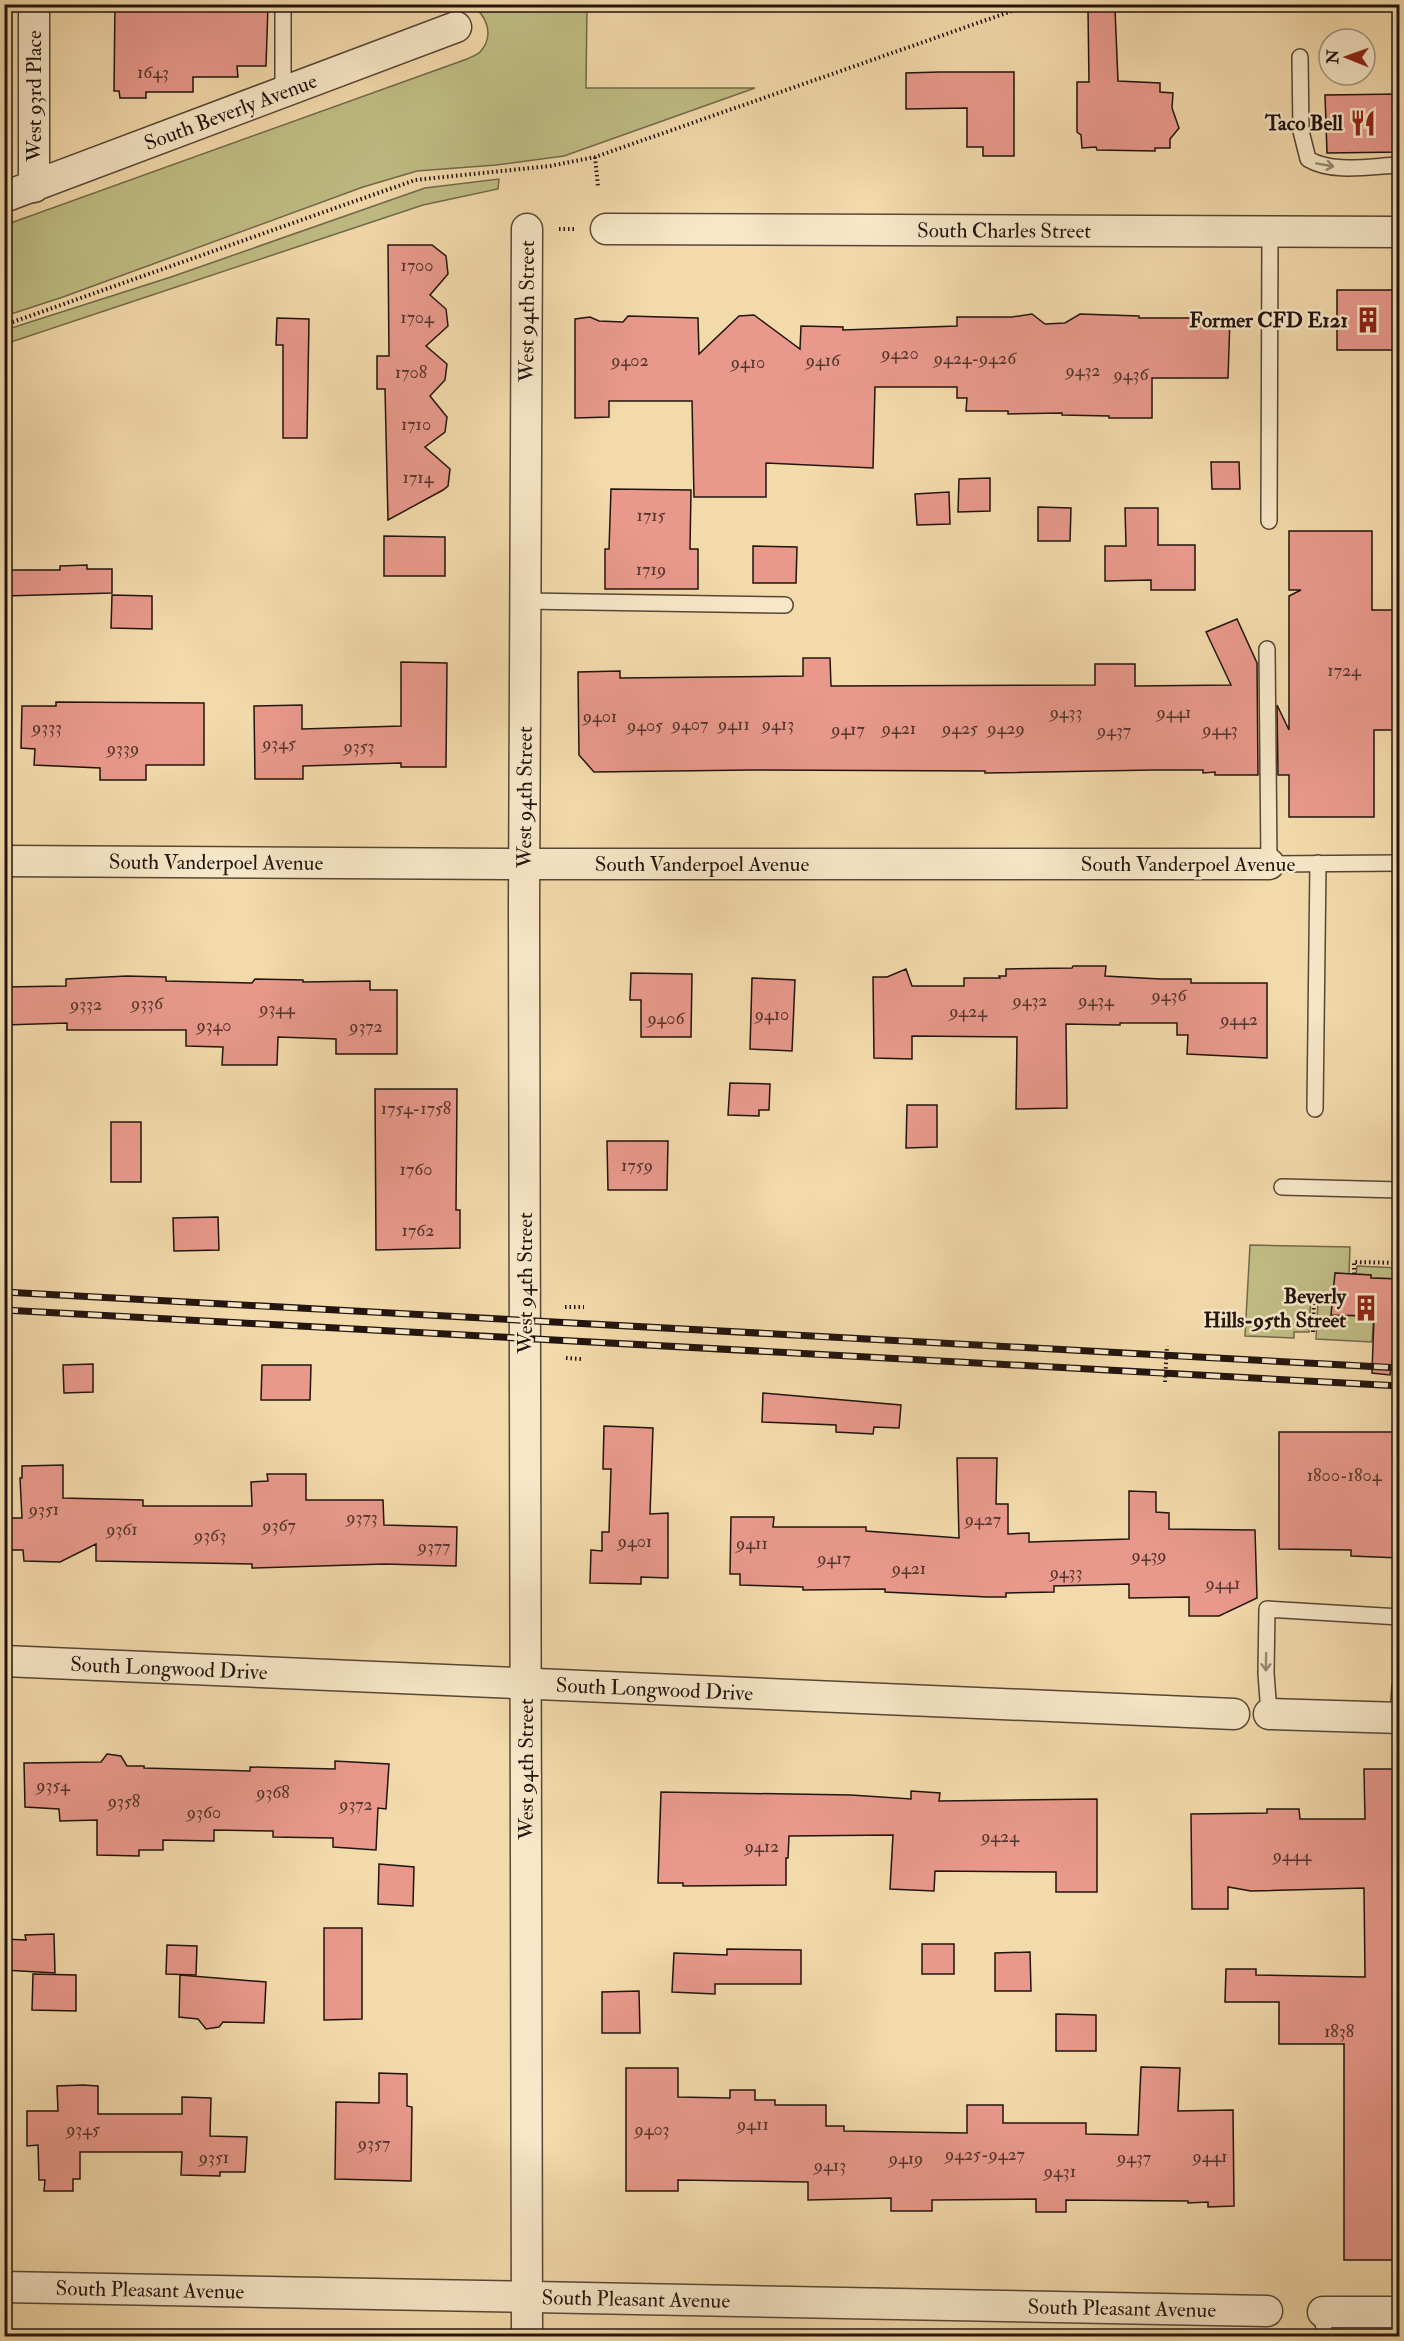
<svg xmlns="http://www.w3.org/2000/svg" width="1404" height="2341" font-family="'IM FELL Double Pica',serif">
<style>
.green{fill:#c0be85;stroke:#71694a;stroke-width:1.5}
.building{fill:#e9998c;stroke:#22140e;stroke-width:1.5}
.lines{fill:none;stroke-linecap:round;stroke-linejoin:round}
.service-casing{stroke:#564635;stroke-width:18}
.minor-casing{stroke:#564635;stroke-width:33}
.path{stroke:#22140e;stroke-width:4;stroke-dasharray:1.5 3;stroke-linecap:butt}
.service{stroke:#f7e7c8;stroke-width:15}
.minor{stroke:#f7e7c8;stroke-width:30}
.rail-casing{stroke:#22140e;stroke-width:7}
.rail{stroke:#f7e7c8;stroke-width:4.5;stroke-dasharray:14;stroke-linecap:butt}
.oneway{stroke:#978874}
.labels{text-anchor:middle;stroke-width:5;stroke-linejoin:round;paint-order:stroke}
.number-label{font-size:18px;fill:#54352e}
.street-label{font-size:21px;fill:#22140e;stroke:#f7e7c8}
.poi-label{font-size:21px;font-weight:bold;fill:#22140e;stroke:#f7e7c8;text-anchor:end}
</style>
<rect width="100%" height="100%" fill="#f3daab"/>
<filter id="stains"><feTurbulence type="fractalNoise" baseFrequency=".00333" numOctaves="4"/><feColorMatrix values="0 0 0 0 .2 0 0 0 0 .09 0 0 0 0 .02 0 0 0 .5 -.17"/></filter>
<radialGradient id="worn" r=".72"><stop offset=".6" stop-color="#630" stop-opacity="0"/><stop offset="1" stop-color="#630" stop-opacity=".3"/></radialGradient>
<g class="green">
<path d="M 469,5 L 587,5 L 586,88 L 755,88 L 564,156 L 496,165 L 417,171 L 363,187 L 63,297 L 5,316 L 5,225 L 467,59 C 471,57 477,55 480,52 C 495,36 487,13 469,5 Z"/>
<polygon points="499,179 498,189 423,205 5,344 5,330 171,277 425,188"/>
<polygon points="1250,1245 1350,1247 1349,1274 1335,1273 1334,1295 1311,1294 1309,1332 1294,1332 1294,1338 1245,1336"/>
<polygon points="1357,1266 1399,1268 1399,1279 1371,1278 1371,1275 1356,1274"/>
<polygon points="1318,1302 1333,1303 1333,1315 1367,1316 1374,1313 1372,1342 1316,1339"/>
</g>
<g class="building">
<polygon points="115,4 268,6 266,66 237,66 238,77 193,77 193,92 146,92 146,98 120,98 119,91 114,91"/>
<polygon points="1088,9 1115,9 1118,81 1160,83 1160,92 1173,93 1172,108 1179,128 1170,139 1170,148 1155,148 1155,151 1097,150 1096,147 1082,148 1081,135 1077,132 1077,82 1089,82"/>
<polygon points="939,72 1014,72 1014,156 983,156 983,147 967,147 967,108 906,109 906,73"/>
<polygon points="1400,94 1400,152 1327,153 1325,95"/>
<polygon points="388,245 432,245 446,256 448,274 430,295 446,309 448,326 426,346 447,364 445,380 430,396 447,417 445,432 425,447 450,469 448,486 443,490 388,520 385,389 377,389 377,356 389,356"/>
<rect x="1337" y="290" width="63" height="60"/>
<polygon points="1032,314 1045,324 1065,323 1080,314 1139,316 1139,318 1230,318 1228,378 1152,378 1152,418 1109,418 1109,416 1062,415 1062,413 1008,414 1008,411 966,411 967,398 957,398 957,387 875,387 873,468 766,463 766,497 694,497 692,401 609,401 609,417 575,418 575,319 590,317 599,321 623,322 628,316 698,318 699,354 739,316 754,315 800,349 801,326 843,327 843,330 957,326 957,317 1012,317"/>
<polygon points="277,318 309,319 307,438 283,438 283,345 276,345"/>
<polygon points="1211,462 1239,462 1240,489 1212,489"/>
<polygon points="990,478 990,511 958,512 959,479"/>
<polygon points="611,489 691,490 690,549 698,549 698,589 605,589 605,549 609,549"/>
<polygon points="949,492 950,524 917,525 915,494"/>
<polygon points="1038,507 1071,508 1070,541 1038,541"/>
<polygon points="1125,508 1158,508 1158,545 1195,545 1195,590 1151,590 1151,580 1105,581 1105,546 1126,546"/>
<polygon points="1289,531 1372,531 1372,610 1400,610 1400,730 1374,730 1374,817 1289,817 1289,775 1278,775 1277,705 1289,730 1289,596 1301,590 1289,590"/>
<polygon points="384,536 445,537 445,576 384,576"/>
<polygon points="753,546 797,547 796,583 753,583"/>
<polygon points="87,565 87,569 112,569 112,593 4,596 4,570 60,570 60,566"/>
<polygon points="112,595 152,596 152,629 111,628"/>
<polygon points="1237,619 1257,663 1258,775 1215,775 1215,772 1203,773 1203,770 1153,770 985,773 985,771 751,770 594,772 579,755 578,672 620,671 620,678 803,676 803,658 830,658 831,686 1095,685 1095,664 1135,664 1135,686 1231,685 1206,632"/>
<polygon points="401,662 447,663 446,767 401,767 401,763 303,766 303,779 255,779 254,706 302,705 302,729 401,726"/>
<polygon points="56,702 204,703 204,765 146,765 146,780 100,780 100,768 34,765 35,749 21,748 22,706 56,706"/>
<polygon points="1073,966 1106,966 1105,976 1160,979 1191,979 1191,983 1267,983 1267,1058 1187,1054 1188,1035 1177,1035 1177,1023 1120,1023 1120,1025 1066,1024 1067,1108 1016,1109 1017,1037 912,1036 912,1059 874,1058 873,977 887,977 906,969 912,986 964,986 964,978 1000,978 999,976 1006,976 1006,969 1072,968"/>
<polygon points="631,973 692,974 691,1037 641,1037 641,1000 630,1000"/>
<polygon points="127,976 166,977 166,981 252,983 255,979 303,980 303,982 370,981 370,990 397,990 397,1054 336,1054 336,1039 278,1037 277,1065 222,1065 223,1047 186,1046 186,1030 67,1030 67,1023 4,1025 4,987 66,986 66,979"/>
<polygon points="752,978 795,980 792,1051 750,1049"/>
<polygon points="730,1083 770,1084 769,1110 759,1110 759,1116 728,1115"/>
<polygon points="375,1089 457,1089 456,1210 460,1210 460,1248 376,1250"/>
<polygon points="907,1105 937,1105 937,1147 906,1148"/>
<rect x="111" y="1122" width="30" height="60"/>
<polygon points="607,1141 668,1141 667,1190 608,1190"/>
<polygon points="218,1217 219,1250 174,1251 173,1218"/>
<polygon points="1335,1273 1371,1275 1371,1278 1400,1279 1400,1310 1390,1375 1372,1373 1374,1316 1331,1315"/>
<polygon points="93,1364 93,1392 64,1393 63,1365"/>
<polygon points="262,1365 311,1365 310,1400 261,1400"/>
<polygon points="763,1393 901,1405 899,1428 874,1427 873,1434 836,1432 836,1425 762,1422"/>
<polygon points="604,1426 653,1428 650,1514 668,1513 668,1578 641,1577 641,1584 590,1583 591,1550 602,1551 602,1532 609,1532 611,1469 603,1469"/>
<polygon points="1279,1432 1400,1432 1400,1558 1351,1556 1351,1550 1279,1549"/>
<polygon points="957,1458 997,1458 996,1504 1008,1504 1008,1534 1029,1533 1029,1542 1129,1539 1129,1491 1156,1492 1156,1512 1169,1513 1169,1529 1255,1530 1257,1598 1219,1616 1189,1616 1189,1597 1129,1598 1129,1584 1054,1586 1054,1592 1006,1593 1006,1597 987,1597 885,1592 885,1589 803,1590 803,1587 740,1585 740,1574 730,1574 731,1517 774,1517 773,1527 866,1527 866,1531 959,1538"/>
<polygon points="63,1465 63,1498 143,1500 143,1506 252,1506 251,1482 268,1481 267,1474 306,1474 306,1500 383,1500 384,1525 457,1527 456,1566 385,1564 252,1568 252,1564 96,1561 96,1544 60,1562 24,1561 23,1550 4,1550 4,1518 22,1518 20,1478 22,1478 22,1466"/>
<polygon points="107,1754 121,1756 127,1766 144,1766 144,1768 250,1771 250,1767 335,1769 335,1761 389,1764 386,1809 378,1808 376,1850 333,1847 333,1838 273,1837 273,1831 214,1830 214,1841 163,1840 163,1850 139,1850 139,1856 97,1855 97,1820 60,1821 59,1809 25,1807 24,1763 101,1762"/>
<polygon points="1364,1769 1400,1769 1400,2260 1344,2260 1344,2044 1279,2044 1279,2002 1225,2002 1226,1969 1256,1969 1256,1975 1365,1977 1364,1888 1251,1891 1228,1887 1228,1909 1192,1909 1191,1814 1267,1813 1267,1809 1299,1809 1300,1819 1365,1819"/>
<polygon points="911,1791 940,1793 939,1801 1097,1799 1097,1892 1056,1892 1056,1872 935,1871 934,1891 890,1889 893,1835 789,1836 788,1858 786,1858 786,1885 683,1886 683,1883 658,1883 661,1792 851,1795 911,1799"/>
<polygon points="379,1864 414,1867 413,1906 378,1904"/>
<polygon points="324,1928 362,1928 362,2019 324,2020"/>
<polygon points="54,1934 55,1973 4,1970 4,1939 26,1940 25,1935"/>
<rect x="922" y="1944" width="32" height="30"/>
<polygon points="167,1945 197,1946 196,1975 166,1974"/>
<polygon points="727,1949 801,1950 801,1984 715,1984 715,1994 672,1992 674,1953 727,1955"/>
<polygon points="1030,1952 1031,1991 995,1991 995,1953"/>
<polygon points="33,1974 76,1975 76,2011 32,2010"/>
<polygon points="180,1975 266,1982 264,2023 223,2022 219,2027 206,2029 198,2019 179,2017"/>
<polygon points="639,1991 640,2033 602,2033 602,1992"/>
<polygon points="1056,2014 1096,2015 1096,2051 1056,2051"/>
<polygon points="1141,2067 1180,2068 1178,2111 1233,2110 1234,2206 1208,2207 1208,2202 1188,2203 1188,2201 1066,2200 1066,2212 1036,2212 1036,2199 932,2200 932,2211 891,2211 891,2198 808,2200 808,2182 678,2180 678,2191 626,2191 626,2068 678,2068 678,2097 730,2098 730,2090 755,2090 755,2100 775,2100 775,2105 826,2105 826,2126 844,2126 844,2131 967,2133 967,2105 1003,2105 1003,2123 1086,2123 1086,2134 1138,2135"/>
<polygon points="379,2073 407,2074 407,2106 412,2107 411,2181 335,2179 336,2102 379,2103"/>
<polygon points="83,2085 98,2086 98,2114 182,2114 182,2097 211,2098 210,2136 247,2137 245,2172 220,2172 220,2176 181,2175 182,2152 80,2152 80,2179 73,2179 73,2191 44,2191 45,2180 39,2180 38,2145 27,2146 27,2111 58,2111 57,2086"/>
</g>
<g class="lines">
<g class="service-casing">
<g id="service">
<polyline points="283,4 283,93"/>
<path d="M 1300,57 L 1301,131 L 1308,159 C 1333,174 1371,166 1400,165"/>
<polyline points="1269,521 1270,231"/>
<polyline points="525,601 785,605"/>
<polyline points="1267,649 1269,864 1400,863"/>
<polyline points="1315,1109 1318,863"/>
<polyline points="1282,1187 1400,1190"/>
<polyline points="1269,1714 1266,1673 1267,1609 1400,1617"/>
<polyline points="1398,1718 1400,1687"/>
<polyline points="1323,2312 1324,2336"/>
</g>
</g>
<g class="minor-casing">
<g id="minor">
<polyline points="34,4 34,187"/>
<path id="s1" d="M 4,197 L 456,27"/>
<path id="s2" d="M 606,229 L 1400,232"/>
<path id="s3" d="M 4,861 L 524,864 L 1269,864"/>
<path id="s4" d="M 4,1661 L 1234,1714"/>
<polyline points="1269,1714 1400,1718"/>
<path id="s5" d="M 4,2287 L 1267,2311"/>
<polyline points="1323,2312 1400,2312"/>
<path id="s6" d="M 527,2336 L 524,909 L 527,229"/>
</g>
</g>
<g class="path">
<polyline points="595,157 598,186"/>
<polyline points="559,229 576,229"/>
<polyline points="4,325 415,180 550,166 595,157 1032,4"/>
<polyline points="1354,1274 1354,1262 1400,1263"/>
<polyline points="565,1307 584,1307"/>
<polyline points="1396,1329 1400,1329"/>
<polyline points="1313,1332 1314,1298 1334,1299"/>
<polyline points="566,1358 581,1359"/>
<polyline points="1165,1382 1167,1346"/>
</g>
<use href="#service" class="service"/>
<use href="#minor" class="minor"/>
<g class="rail-casing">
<g id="rail">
<polyline points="4,1292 1400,1368"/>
<polyline points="4,1310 1400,1386"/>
</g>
</g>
<use href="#rail" class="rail"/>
</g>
<defs><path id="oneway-shaft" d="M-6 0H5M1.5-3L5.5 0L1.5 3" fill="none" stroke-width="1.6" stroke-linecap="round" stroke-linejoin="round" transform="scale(1.5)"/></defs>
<g class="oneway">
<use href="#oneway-shaft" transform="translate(1325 165) rotate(10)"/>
<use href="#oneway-shaft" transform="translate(1266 1662) rotate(91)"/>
</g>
<defs>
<g id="restaurant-bare" transform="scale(2.07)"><path d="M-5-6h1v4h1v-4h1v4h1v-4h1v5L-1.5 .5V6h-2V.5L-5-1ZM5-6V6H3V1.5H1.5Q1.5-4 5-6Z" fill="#8f2418" stroke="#f7e7c8" stroke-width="2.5" paint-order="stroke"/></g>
<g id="building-bare" transform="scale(2.07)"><path d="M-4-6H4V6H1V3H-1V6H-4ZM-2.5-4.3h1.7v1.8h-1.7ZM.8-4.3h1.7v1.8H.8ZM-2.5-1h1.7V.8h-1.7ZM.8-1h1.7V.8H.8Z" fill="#8f2418" stroke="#f7e7c8" stroke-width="2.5" paint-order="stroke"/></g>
</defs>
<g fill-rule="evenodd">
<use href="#restaurant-bare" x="1363" y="123"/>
<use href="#building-bare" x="1368" y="320"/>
<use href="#building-bare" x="1366" y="1308"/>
</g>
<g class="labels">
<g class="number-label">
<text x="153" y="78">1643</text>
<text x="417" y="271">1700</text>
<text x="417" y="323">1704</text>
<text x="900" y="359">9420</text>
<text x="975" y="364">9424-9426</text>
<text x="630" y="366">9402</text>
<text x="823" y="366">9416</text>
<text x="748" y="368">9410</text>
<text x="1083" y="376">9432</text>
<text x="411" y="378">1708</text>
<text x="1131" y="380">9436</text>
<text x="416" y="430">1710</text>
<text x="418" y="483">1714</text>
<text x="651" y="521">1715</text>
<text x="651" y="575">1719</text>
<text x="1344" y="676">1724</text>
<text x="1066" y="718">9433</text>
<text x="1174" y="718">9441</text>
<text x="600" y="722">9401</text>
<text x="690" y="730">9407</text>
<text x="734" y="730">9411</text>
<text x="778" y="730">9413</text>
<text x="645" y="731">9405</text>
<text x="47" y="733">9333</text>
<text x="899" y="734">9421</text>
<text x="960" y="734">9425</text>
<text x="1006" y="734">9429</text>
<text x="848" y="735">9417</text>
<text x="1220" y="735">9443</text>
<text x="1114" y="736">9437</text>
<text x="279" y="749">9345</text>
<text x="359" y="752">9353</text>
<text x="123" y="754">9339</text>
<text x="1169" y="1001">9436</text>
<text x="1030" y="1006">9432</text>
<text x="1096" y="1006">9434</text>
<text x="147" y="1009">9336</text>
<text x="86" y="1010">9332</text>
<text x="277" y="1014">9344</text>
<text x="968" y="1017">9424</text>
<text x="772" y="1020">9410</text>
<text x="666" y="1024">9406</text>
<text x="1239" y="1025">9442</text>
<text x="214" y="1031">9340</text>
<text x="366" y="1032">9372</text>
<text x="416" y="1114">1754-1758</text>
<text x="637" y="1171">1759</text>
<text x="416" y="1175">1760</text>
<text x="418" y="1236">1762</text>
<text x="1344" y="1481">1800-1804</text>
<text x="44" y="1515">9351</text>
<text x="362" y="1523">9373</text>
<text x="983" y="1525">9427</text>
<text x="279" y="1531">9367</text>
<text x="122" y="1535">9361</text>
<text x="210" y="1541">9363</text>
<text x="635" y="1547">9401</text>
<text x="752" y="1549">9411</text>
<text x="434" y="1552">9377</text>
<text x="1149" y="1561">9439</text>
<text x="834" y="1564">9417</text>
<text x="909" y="1574">9421</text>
<text x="1066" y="1578">9433</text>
<text x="1223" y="1589">9441</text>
<text x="53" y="1791">9354</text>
<text x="273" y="1798">9368</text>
<text x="124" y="1807">9358</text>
<text x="356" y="1810">9372</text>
<text x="204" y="1818">9360</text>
<text x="1000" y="1842">9424</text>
<text x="762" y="1852">9412</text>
<text x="1292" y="1861">9444</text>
<text x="1339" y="2037">1838</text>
<text x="753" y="2130">9411</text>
<text x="83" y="2135">9345</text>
<text x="652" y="2135">9403</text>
<text x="374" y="2149">9357</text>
<text x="985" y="2160">9425-9427</text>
<text x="1210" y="2162">9441</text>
<text x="214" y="2163">9351</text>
<text x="1134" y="2163">9437</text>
<text x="906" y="2164">9419</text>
<text x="830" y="2171">9413</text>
<text x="1060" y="2177">9431</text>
</g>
<g class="street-label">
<text transform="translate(34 96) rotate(-90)" y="7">West 93rd Place</text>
<text dy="7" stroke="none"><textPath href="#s1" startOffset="242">South Beverly Avenue</textPath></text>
<text dy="7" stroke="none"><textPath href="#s2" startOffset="398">South Charles Street</textPath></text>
<text dy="7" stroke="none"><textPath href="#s6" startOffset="2025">West 94th Street</textPath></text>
<text dy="7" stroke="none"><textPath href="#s6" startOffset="1539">West 94th Street</textPath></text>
<text dy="7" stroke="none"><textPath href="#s3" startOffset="212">South Vanderpoel Avenue</textPath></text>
<text dy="7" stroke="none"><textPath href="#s3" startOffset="698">South Vanderpoel Avenue</textPath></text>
<text x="1188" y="871">South Vanderpoel Avenue</text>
<text transform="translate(525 1283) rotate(-90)" y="7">West 94th Street</text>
<text dy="7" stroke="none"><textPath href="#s4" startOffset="165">South Longwood Drive</textPath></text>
<text dy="7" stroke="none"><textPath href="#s4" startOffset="651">South Longwood Drive</textPath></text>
<text transform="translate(526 1769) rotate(-90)" y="7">West 94th Street</text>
<text dy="7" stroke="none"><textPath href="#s5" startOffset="146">South Pleasant Avenue</textPath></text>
<text dy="7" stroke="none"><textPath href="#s5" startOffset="632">South Pleasant Avenue</textPath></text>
<text dy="7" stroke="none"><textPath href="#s5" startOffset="1118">South Pleasant Avenue</textPath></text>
</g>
<g class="poi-label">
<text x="1343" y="130">Taco Bell</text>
<text x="1348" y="327">Former CFD E121</text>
<text x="1346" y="1303">Beverly<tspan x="1346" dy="24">Hills-95th Street</tspan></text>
</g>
</g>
<rect width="1404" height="2341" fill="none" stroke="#f3daab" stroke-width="24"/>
<rect x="6" y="6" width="1392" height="2329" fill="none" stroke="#22140e" stroke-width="3"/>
<rect x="12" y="12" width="1380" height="2317" fill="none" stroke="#22140e" stroke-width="1.5"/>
<g transform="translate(1347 57) rotate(271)"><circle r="28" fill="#f7e7c8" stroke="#a2937e" stroke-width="1.5"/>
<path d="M0-4.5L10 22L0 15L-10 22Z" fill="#8f2418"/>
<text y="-9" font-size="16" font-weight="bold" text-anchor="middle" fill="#22140e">N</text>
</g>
<rect width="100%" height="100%" filter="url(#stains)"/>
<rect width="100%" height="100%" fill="url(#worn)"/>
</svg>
